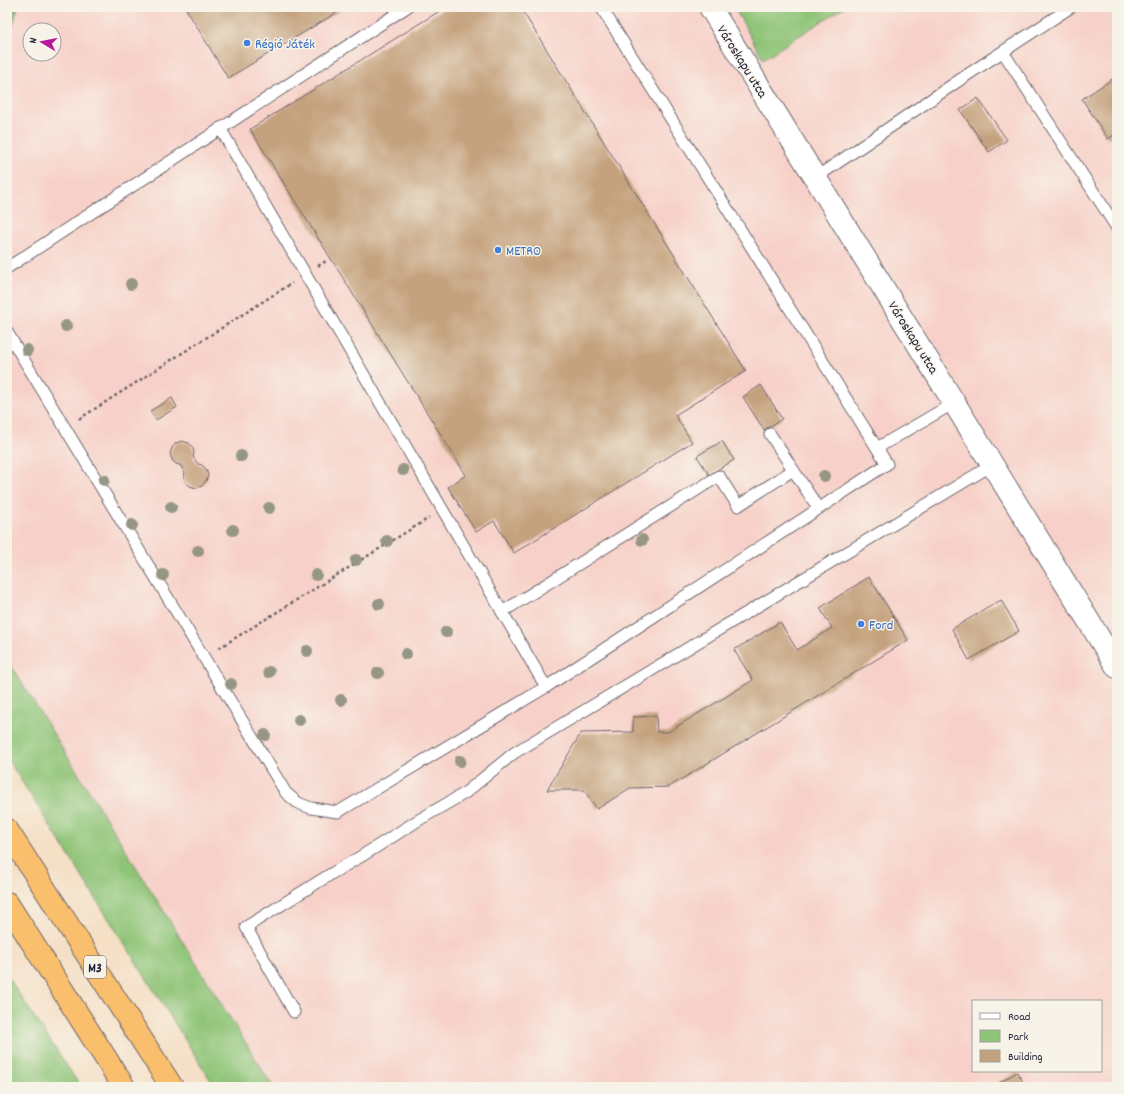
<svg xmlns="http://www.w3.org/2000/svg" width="1124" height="1094" font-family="Dekko,sans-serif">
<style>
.built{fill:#f7d1c9;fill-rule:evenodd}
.green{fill:#8ec477;stroke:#587359}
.forest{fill:#72aa68;stroke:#4a6652}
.building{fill:#c5a27e}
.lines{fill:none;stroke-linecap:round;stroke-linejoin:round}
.lane-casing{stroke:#6c646b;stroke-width:13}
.street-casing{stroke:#6c646b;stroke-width:24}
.highway-casing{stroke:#6c646b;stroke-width:24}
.path{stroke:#6c646b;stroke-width:2.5;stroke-dasharray:3 3;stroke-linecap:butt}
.lane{stroke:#fff;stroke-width:11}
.street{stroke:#fff;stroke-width:22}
.highway{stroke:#f9bf6c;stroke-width:22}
.tree{fill:#969685}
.shop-dot{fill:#3f7fe0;stroke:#f7f3e8;stroke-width:1.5}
.labels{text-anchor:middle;stroke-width:3;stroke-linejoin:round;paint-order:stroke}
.shield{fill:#f7f3e8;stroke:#62616f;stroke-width:1}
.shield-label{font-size:13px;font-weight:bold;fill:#22223b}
.shop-label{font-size:14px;fill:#366cbe;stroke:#f7f3e8;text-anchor:start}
.street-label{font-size:14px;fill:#22223b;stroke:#f7f3e8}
</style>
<rect width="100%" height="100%" fill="#f7f3e8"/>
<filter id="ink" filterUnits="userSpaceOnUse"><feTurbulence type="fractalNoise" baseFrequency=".025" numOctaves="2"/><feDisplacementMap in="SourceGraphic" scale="8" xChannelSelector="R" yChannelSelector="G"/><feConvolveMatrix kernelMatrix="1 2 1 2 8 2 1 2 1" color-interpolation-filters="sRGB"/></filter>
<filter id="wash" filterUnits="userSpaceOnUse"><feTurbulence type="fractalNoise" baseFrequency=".012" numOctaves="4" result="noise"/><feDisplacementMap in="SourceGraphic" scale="16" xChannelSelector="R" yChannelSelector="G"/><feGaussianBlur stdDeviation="0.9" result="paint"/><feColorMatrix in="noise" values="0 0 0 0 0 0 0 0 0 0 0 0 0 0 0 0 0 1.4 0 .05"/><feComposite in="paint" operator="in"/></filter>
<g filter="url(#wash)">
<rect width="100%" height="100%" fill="#f5dfc5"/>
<path class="built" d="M 7,7 L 734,7 L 763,59 L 844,7 L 1117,7 L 1117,1087 L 273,1087 L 7,659 ZM 30,30 L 54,30 L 54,54 L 30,54 ZM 973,1001 L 1101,1001 L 1101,1071 L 973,1071 Z"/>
<g class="green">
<polygon points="734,7 844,7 763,59"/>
<polygon points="7,659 273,1087 215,1087 7,758"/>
<polygon points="7,976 81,1087 7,1087"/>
</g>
<polygon class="forest" points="8,7 18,7 7,44 7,9"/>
<g id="blocks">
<g class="building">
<polygon points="185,7 346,7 228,78"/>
<polygon points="446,7 520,7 746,371 675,415 692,442 514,553 494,521 476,532 448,487 466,475 250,129"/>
<polygon points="1117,76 1117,136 1115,134 1108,139 1082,99"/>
<polygon points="978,98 1007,140 989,152 960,110"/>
<polygon points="761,385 782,419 764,430 743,397"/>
<polygon points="172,398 177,407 156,420 150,411"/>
<polygon points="182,441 189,443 193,448 194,453 193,457 198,464 202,465 206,469 208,475 206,481 202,486 196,488 190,486 185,482 184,476 185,473 180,465 176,464 172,460 170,454 172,448 176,443"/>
<polygon points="722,441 734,460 709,475 697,456"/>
<polygon points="869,577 908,640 669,787 630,788 597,809 584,790 547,790 581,733 633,732 633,717 656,716 657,732 668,732 753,680 734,650 780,622 797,650 832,628 820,608"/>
<polygon points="1001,600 1019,631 969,660 952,629"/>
<polygon points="1017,1072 1026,1087 992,1087"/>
</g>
</g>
</g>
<g filter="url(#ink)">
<use href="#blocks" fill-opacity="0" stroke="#6c646b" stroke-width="1"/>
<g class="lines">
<g class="lane-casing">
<g id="lane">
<polyline points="1003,52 1117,228"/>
<polyline points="220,128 546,687"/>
<polyline points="815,178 970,73 1071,7"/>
<polyline points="7,268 407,7"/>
<polyline points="7,332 286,793 298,803 311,808 338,812 546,687 887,464 601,7"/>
<polyline points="770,434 818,508"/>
<polyline points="877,448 954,403"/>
<polyline points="502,612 719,476 738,506 793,470"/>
<polyline points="294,1012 246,927 331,874 365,854 417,821 465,793 514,753 992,465"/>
</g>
</g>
<g class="street-casing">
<polyline id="street" points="710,7 1117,667"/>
</g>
<g class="highway-casing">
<g id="highway">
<polyline points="7,830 172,1087"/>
<polyline points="7,903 124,1087"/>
</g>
</g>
<g class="path">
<polyline points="318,266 326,261"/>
<polyline points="79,419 292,283"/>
<polyline points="219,648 429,518"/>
</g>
<use href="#lane" class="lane"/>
<use href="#street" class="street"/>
<use href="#highway" class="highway"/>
</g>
<g class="tree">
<circle cx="131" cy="284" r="6"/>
<circle cx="66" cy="326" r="6"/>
<circle cx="27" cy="350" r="6"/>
<circle cx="241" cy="456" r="6"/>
<circle cx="403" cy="470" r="6"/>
<circle cx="824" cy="476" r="6"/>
<circle cx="104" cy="480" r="6"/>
<circle cx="171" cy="507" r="6"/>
<circle cx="269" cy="508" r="6"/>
<circle cx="132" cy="525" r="6"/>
<circle cx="233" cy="530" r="6"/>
<circle cx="642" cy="540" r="6"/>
<circle cx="387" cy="541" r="6"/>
<circle cx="198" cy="551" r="6"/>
<circle cx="356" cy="560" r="6"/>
<circle cx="163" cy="575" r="6"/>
<circle cx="316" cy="575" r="6"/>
<circle cx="379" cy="604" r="6"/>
<circle cx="446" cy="632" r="6"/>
<circle cx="307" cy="651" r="6"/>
<circle cx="406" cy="654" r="6"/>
<circle cx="269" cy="672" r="6"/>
<circle cx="378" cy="673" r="6"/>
<circle cx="231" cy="684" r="6"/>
<circle cx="341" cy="700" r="6"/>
<circle cx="299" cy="720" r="6"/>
<circle cx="265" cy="735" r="6"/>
<circle cx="460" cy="761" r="6"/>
</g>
</g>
<g class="shop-dot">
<circle cx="247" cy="43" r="4"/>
<circle cx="498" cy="250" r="4"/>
<circle cx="861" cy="624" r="4"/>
</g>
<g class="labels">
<rect class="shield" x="84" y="956" width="22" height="22" rx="3"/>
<g class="shield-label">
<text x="95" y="972">M3</text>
</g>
<g class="shop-label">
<text x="255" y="48">Régió Játék</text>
<text x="506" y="255">METRO</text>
<text x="869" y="629">Ford</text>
</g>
<g class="street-label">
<text transform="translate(743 61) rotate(58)" y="5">Városkapu utca</text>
<text transform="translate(914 337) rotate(58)" y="5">Városkapu utca</text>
</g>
</g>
<rect width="1124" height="1094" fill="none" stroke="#f7f3e8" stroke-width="24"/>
<rect x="972" y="1000" width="130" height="72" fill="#f7f3e8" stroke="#a29fa3"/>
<rect x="980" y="1013" width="20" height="6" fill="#ffffff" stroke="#a29fa3"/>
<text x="1008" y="1020" font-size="12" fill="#22223b">Road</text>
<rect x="980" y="1030" width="20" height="12" fill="#8ec477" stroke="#a29fa3"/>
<text x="1008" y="1040" font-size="12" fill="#22223b">Park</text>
<rect x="980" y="1050" width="20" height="12" fill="#c5a27e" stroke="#a29fa3"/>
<text x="1008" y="1060" font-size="12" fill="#22223b">Building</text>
<g transform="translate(42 42) rotate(280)"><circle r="19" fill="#f7f3e8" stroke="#a29fa3"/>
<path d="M0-3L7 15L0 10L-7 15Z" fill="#b5179e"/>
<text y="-6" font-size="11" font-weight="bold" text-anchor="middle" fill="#22223b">N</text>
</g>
</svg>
